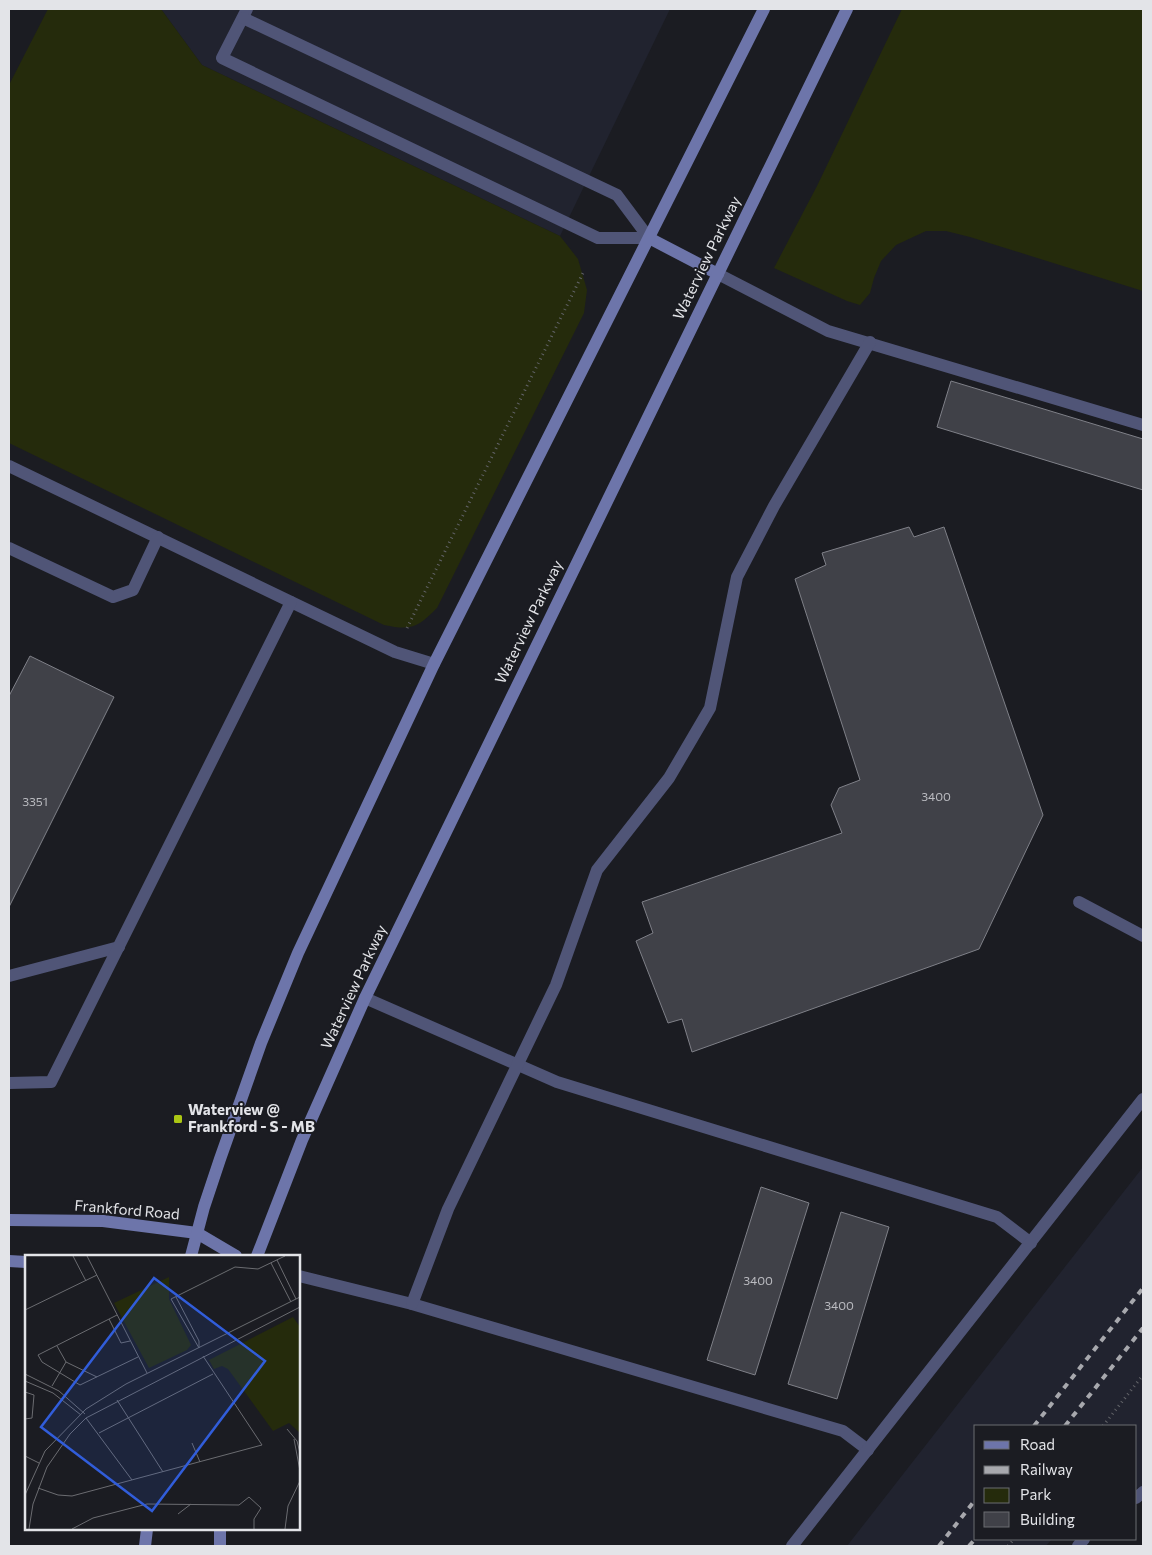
<svg xmlns="http://www.w3.org/2000/svg" width="1152" height="1555" font-family="Commissioner,sans-serif">
<style>
.built{fill:#21232f}
.green{fill:#252b0c}
.building{fill:#404148;stroke:#7f8088}
.lines{fill:none;stroke-linecap:round;stroke-linejoin:round}
.path{stroke:#626368;stroke-width:3;stroke-dasharray:1 4;stroke-linecap:butt}
.lane{stroke:#505577;stroke-width:12}
.secondary{stroke:#6d75aa;stroke-width:12}
.rail{stroke:#a7a8ad;stroke-width:4;stroke-dasharray:6 6;stroke-linecap:butt}
.poi-dot{fill:#abc614;stroke:#1b1c22;stroke-width:2}
.labels{text-anchor:middle;stroke-width:4;stroke-linejoin:round;paint-order:stroke}
.number-label{font-size:12px;fill:#babbc0}
.street-label{font-size:15px;fill:#e3e4e8;stroke:#1b1c22}
.poi-label{font-size:15px;font-weight:bold;fill:#e3e4e8;stroke:#1b1c22;text-anchor:start}
.inset-road{fill:none;stroke:#6b6c71;stroke-width:1}
.view{fill:#315dda;fill-opacity:0.15;stroke:#315dda;stroke-width:2.5}
.inset-edge{fill:none;stroke:#e3e4e8;stroke-width:2.5}
</style>
<rect width="100%" height="100%" fill="#1b1c22"/>
<g class="built">
<polygon points="161,9 670,9 560,236 202,65"/>
<polygon points="1143,1167 1143,1496 1136,1486 1136,1426 976,1426 976,1539 1052,1539 1046,1546 847,1546"/>
</g>
<g class="green">
<path d="M 48,9 L 161,9 L 202,65 L 560,236 L 578,259 L 587,290 L 584,313 L 437,608 C 418,627 412,631 384,625 L 9,443 L 9,85 Z"/>
<polygon points="902,9 1143,9 1143,291 970,237 946,231 926,231 896,245 881,261 874,278 870,293 860,305 847,301 774,268 817,186"/>
</g>
<g class="building">
<polygon points="951,381 1143,439 1143,490 937,427"/>
<polygon points="909,527 914,537 944,527 1043,815 979,949 692,1052 682,1019 668,1023 636,941 653,933 642,902 842,833 831,805 839,788 860,780 795,579 826,565 822,553"/>
<polygon points="30,656 114,697 9,907 9,696"/>
<polygon points="761,1187 809,1203 755,1375 707,1360"/>
<polygon points="841,1212 889,1227 837,1399 788,1384"/>
</g>
<g class="lines">
<g class="path">
<polyline points="407,628 583,273"/>
<polyline points="1103,1426 1143,1375"/>
<polyline points="1008,1546 1014,1539"/>
</g>
<g class="lane">
<polyline points="247,9 222,58 598,238 649,238"/>
<polyline points="243,18 617,195 649,238"/>
<polyline points="718,274 828,331 1143,425"/>
<polyline points="9,466 395,652 434,664"/>
<polyline points="9,548 113,597 133,590 158,537"/>
<polyline points="1079,902 1143,936"/>
<polyline points="9,976 119,947"/>
<polyline points="365,998 557,1082 997,1217 1031,1243"/>
<polyline points="9,1083 51,1082 291,602"/>
<polyline points="299,1276 412,1304 843,1431 868,1450"/>
<polyline points="412,1304 448,1209 556,985 597,870 669,778 710,708 737,577 774,506 870,342"/>
<polyline points="1136,1498 1143,1492"/>
<polyline points="792,1546 1143,1099"/>
<polyline points="1078,1546 1084,1539"/>
</g>
<g class="secondary">
<polyline points="649,238 718,274"/>
<polyline points="9,1220 103,1221 197,1233 236,1256"/>
<polyline points="191,1256 204,1207 220,1159 261,1043 298,953 434,664 764,9"/>
<polyline points="257,1256 302,1140 365,998 847,9"/>
<polyline points="9,1261 26,1262"/>
<polyline points="145,1546 147,1529"/>
<polyline points="220,1546 220,1529"/>
</g>
<g class="rail">
<polyline points="1034,1426 1143,1288"/>
<polyline points="1065,1426 1143,1328"/>
<polyline points="939,1546 976,1499"/>
<polyline points="969,1546 976,1538"/>
</g>
</g>
<rect class="poi-dot" x="173" y="1114" width="10" height="10" rx="2.5"/>
<g class="labels">
<g class="number-label">
<text x="936" y="801">3400</text>
<text x="35" y="806">3351</text>
<text x="758" y="1285">3400</text>
<text x="839" y="1310">3400</text>
</g>
<g class="street-label">
<text transform="translate(707 258) rotate(-64)" y="5">Waterview Parkway</text>
<text transform="translate(529 622) rotate(-64)" y="5">Waterview Parkway</text>
<text transform="translate(354 987) rotate(-65)" y="5">Waterview Parkway</text>
<text transform="translate(127 1210) rotate(5)" y="5">Frankford Road</text>
</g>
<g class="poi-label">
<text x="188" y="1115">Waterview @<tspan x="188" dy="17">Frankford - S - MB</tspan></text>
</g>
</g>
<g transform="translate(25 1255)">
<rect width="275" height="275" fill="#1b1c22"/>
<path d="M 144,22 L 144,44 L 166,90 L 162,95 L 124,113 L 89,48 ZM 268,62 L 275,72 L 275,178 L 264,168 L 248,176 L 203,114 L 197,111 L 189,114 L 184,105 Z" fill="#252b0c"/>
<path class="inset-road" d="M 48,1 L 61,26M 62,1 L 122,118M 252,5 L 271,44M 246,8 L 266,47M 151,42 L 174,86 L 174,93M 0,55 L 72,20M 92,60 L 13,100 L 17,107 L 55,130 L 113,102M 84,64 L 96,88 L 105,86M 174,93 L 146,44 L 210,12 L 233,14 L 260,1M 41,107 L 72,122M 0,119 L 34,136 L 60,159M 0,126 L 28,138 L 56,160M 27,131 L 41,107 L 32,91M 0,137 L 9,140 L 7,163 L 0,164M 92,145 L 138,217M 61,163 L 107,225M 262,174 L 272,186 L 275,198M 74,178 L 188,119M 269,184 L 275,216M 167,188 L 175,207M 0,201 L 14,208M 13,233 L 33,240 L 47,241 L 237,190 L 178,101M 0,240 L 20,196 L 61,154 L 101,129 L 275,42M 153,259 L 166,249M 4,274 L 8,249 L 22,212 L 45,179 L 61,163 L 275,52M 47,274 L 68,263 L 122,249 L 214,250 L 224,242 L 236,253 L 229,264 L 229,274M 260,274 L 263,251 L 275,226"/>
<path class="view" d="M 129,23 L 240,106 L 127,256 L 16,172 Z"/>
<rect width="275" height="275" class="inset-edge"/>
</g>
<rect width="1152" height="1555" fill="none" stroke="#e3e4e8" stroke-width="20"/>
<rect x="974" y="1425" width="162" height="115" fill="#1b1c22" stroke="#6b6c71"/>
<rect x="984" y="1441" width="25" height="8" fill="#6d75aa" stroke="#6b6c71"/>
<text x="1020" y="1450" font-size="15" fill="#e3e4e8">Road</text>
<rect x="984" y="1466" width="25" height="8" fill="#a7a8ad" stroke="#6b6c71"/>
<text x="1020" y="1475" font-size="15" fill="#e3e4e8">Railway</text>
<rect x="984" y="1488" width="25" height="15" fill="#252b0c" stroke="#6b6c71"/>
<text x="1020" y="1500" font-size="15" fill="#e3e4e8">Park</text>
<rect x="984" y="1512" width="25" height="15" fill="#404148" stroke="#6b6c71"/>
<text x="1020" y="1525" font-size="15" fill="#e3e4e8">Building</text>
</svg>
